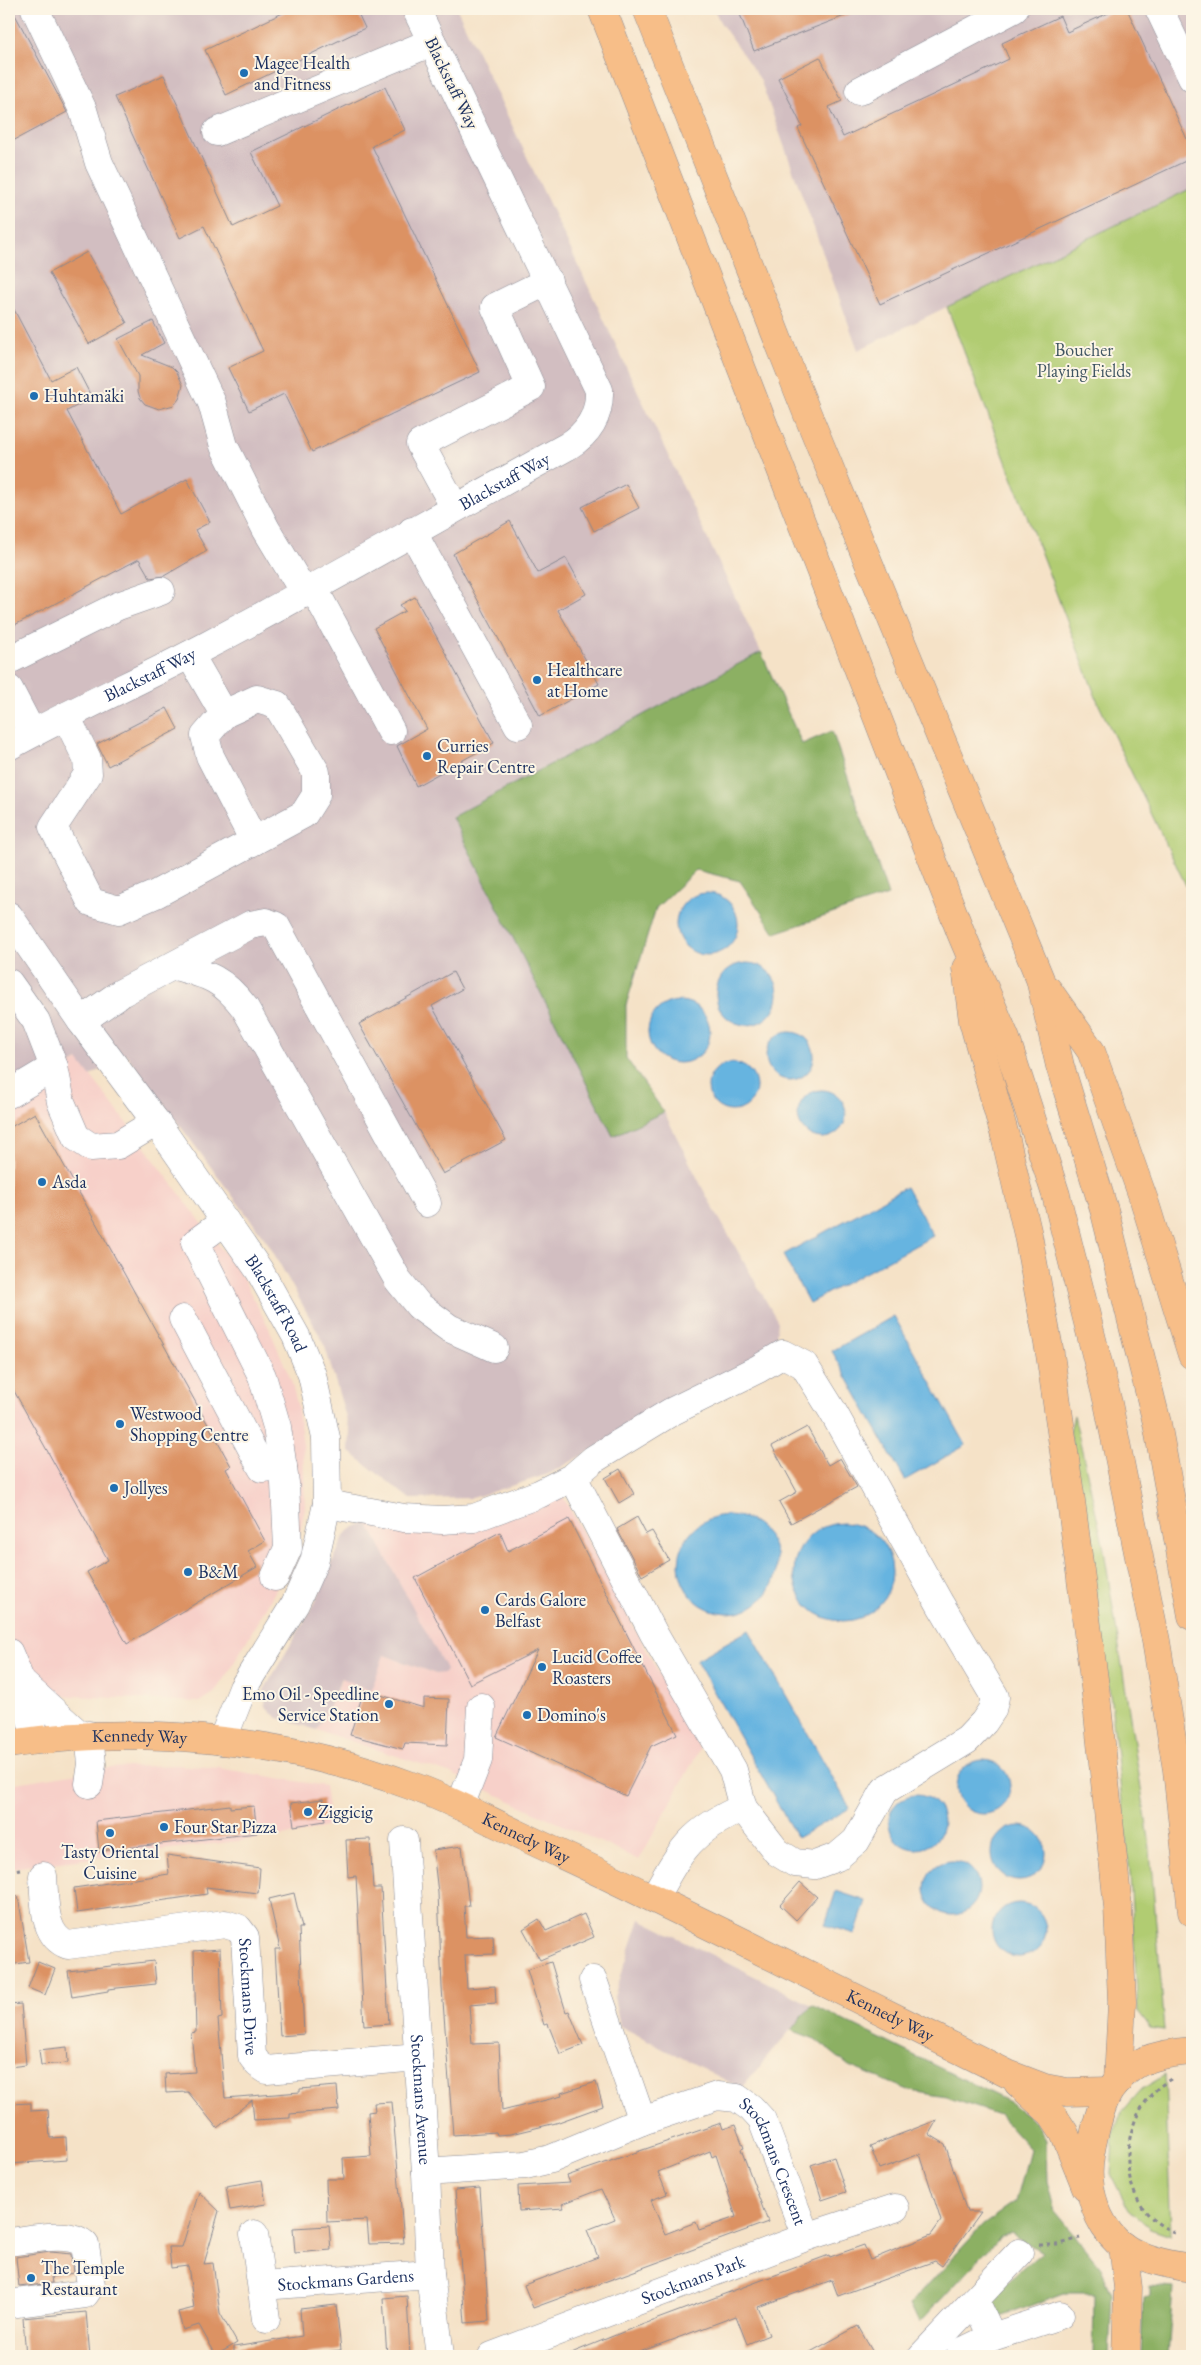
<svg xmlns="http://www.w3.org/2000/svg" width="1201" height="2365" font-family="'EB Garamond',serif">
<style>
.built{fill:#f7d0c9}
.industrial{fill:#d2bec1}
.green{fill:#b1cc72;stroke:#667e68}
.forest{fill:#8cb064;stroke:#547061}
.water{fill:#66b4e0;stroke:#40729f}
.building{fill:#dc9263;fill-rule:evenodd}
.lines{fill:none;stroke-linecap:round;stroke-linejoin:round}
.minor-casing{stroke:#888892;stroke-width:29}
.highway-casing{stroke:#888892;stroke-width:29}
.path{stroke:#888892;stroke-width:3;stroke-dasharray:4 4;stroke-linecap:butt}
.minor{stroke:#fff;stroke-width:28}
.highway{stroke:#f7be88;stroke-width:28}
.poi-dot{fill:#1f6fb2;stroke:#fcf5e5;stroke-width:2}
.labels{text-anchor:middle;stroke-width:4;stroke-linejoin:round;paint-order:stroke}
.poi-label{font-size:18px;fill:#1b2f5e;stroke:#fcf5e5;text-anchor:start}
.street-label{font-size:18px;fill:#1b2f5e;stroke:#fcf5e5}
.park-label{font-size:18px;fill:#405663;stroke:#fcf5e5}
</style>
<rect width="100%" height="100%" fill="#fcf5e5"/>
<filter id="ink" filterUnits="userSpaceOnUse"><feTurbulence type="fractalNoise" baseFrequency=".02" numOctaves="2"/><feDisplacementMap in="SourceGraphic" scale="10" xChannelSelector="R" yChannelSelector="G"/><feConvolveMatrix kernelMatrix="1 2 1 2 8 2 1 2 1" color-interpolation-filters="sRGB"/></filter>
<filter id="wash" filterUnits="userSpaceOnUse"><feTurbulence type="fractalNoise" baseFrequency=".0096" numOctaves="4" result="noise"/><feDisplacementMap in="SourceGraphic" scale="20" xChannelSelector="R" yChannelSelector="G"/><feGaussianBlur stdDeviation="1.12" result="paint"/><feColorMatrix in="noise" values="0 0 0 0 0 0 0 0 0 0 0 0 0 0 0 0 0 1.4 0 .05"/><feComposite in="paint" operator="in"/></filter>
<g filter="url(#wash)">
<rect width="100%" height="100%" fill="#f5e2c7"/>
<g class="built">
<polygon points="79,1060 241,1275 269,1328 291,1380 297,1404 303,1445 305,1507 299,1537 289,1567 231,1668 214,1693 200,1702 9,1693 9,1101"/>
<polygon points="560,1491 700,1749 639,1860 452,1774 317,1730 343,1678 384,1655 436,1674 367,1522"/>
<polygon points="174,1765 219,1768 325,1786 330,1826 298,1834 9,1868 9,1784 109,1768"/>
</g>
<g class="industrial">
<polygon points="9,9 457,9 761,652 452,817 613,1136 664,1112 707,1197 778,1322 775,1343 756,1357 549,1474 472,1498 410,1499 349,1451 350,1431 324,1343 268,1243 126,1054 90,1076 78,1060 9,1101"/>
<polygon points="714,9 1192,9 1192,188 858,350 760,79 720,22"/>
<polygon points="367,1522 446,1669 444,1673 436,1674 384,1655 371,1691 342,1678 317,1730 278,1718 270,1712 266,1706 264,1690 314,1605 345,1534 353,1528"/>
<polygon points="640,1919 812,2005 741,2088 620,2026 614,1997"/>
</g>
<g class="green">
<polygon points="1192,188 1192,898 1099,705 947,307"/>
<polygon points="1074,1415 1103,1544 1149,1839 1165,2030 1150,2028 1138,2012 1130,1874 1111,1702 1070,1431"/>
<polygon points="1165,2075 1171,2235 1150,2228 1129,2210 1111,2175 1113,2136 1121,2113 1142,2089"/>
</g>
<g class="forest">
<polygon points="761,652 802,744 832,731 888,895 775,933 740,881 696,870 656,908 626,1005 626,1058 664,1112 613,1136 452,817"/>
<polygon points="812,2005 1009,2102 1028,2115 1039,2127 1046,2140 1047,2181 1055,2212 1101,2268 1112,2293 1109,2356 1093,2356 1094,2293 1064,2293 992,2320 994,2293 1042,2252 1011,2233 998,2239 919,2323 910,2304 983,2225 1016,2202 1030,2149 999,2115 946,2097 911,2091 849,2066 815,2039 791,2030"/>
<polygon points="1150,2286 1173,2288 1168,2356 1141,2356 1143,2298 1150,2296"/>
</g>
<g class="water">
<circle cx="707" cy="924" r="31"/>
<circle cx="747" cy="994" r="31"/>
<circle cx="679" cy="1032" r="31"/>
<circle cx="790" cy="1056" r="24"/>
<circle cx="732" cy="1087" r="24"/>
<circle cx="822" cy="1114" r="24"/>
<polygon points="906,1187 933,1236 809,1303 783,1255"/>
<polygon points="894,1316 966,1445 905,1480 832,1351"/>
<circle cx="728" cy="1564" r="49"/>
<circle cx="843" cy="1572" r="49"/>
<polygon points="749,1630 850,1808 797,1838 696,1660"/>
<circle cx="983" cy="1787" r="27"/>
<circle cx="916" cy="1822" r="27"/>
<circle cx="1019" cy="1853" r="27"/>
<circle cx="952" cy="1888" r="27"/>
<polygon points="836,1891 866,1901 855,1934 825,1925"/>
<circle cx="1019" cy="1930" r="27"/>
</g>
<g id="blocks">
<g class="building">
<polygon points="9,9 12,9 67,112 9,143"/>
<polygon points="291,9 356,9 365,28 226,95 205,50"/>
<polygon points="738,9 860,9 860,10 754,51"/>
<polygon points="1117,9 1127,9 1192,150 1192,158 880,304 798,128 802,126 778,78 820,57 842,101 829,107 843,137 1009,59 1002,43 1060,16 1067,32"/>
<polygon points="164,75 233,227 277,206 251,152 385,87 405,130 372,146 480,372 312,452 284,394 249,411 228,368 263,351 204,226 180,238 115,97"/>
<polygon points="87,252 127,323 89,344 49,273"/>
<polygon points="9,300 51,380 76,367 92,398 67,411 121,514 187,479 210,522 195,530 207,551 164,576 150,578 139,559 9,628"/>
<polygon points="153,321 164,343 142,355 172,367 177,372 183,385 179,399 174,405 159,409 145,404 140,398 138,391 138,376 118,339"/>
<polygon points="626,484 639,508 594,531 582,507"/>
<polygon points="510,521 538,573 566,558 586,594 558,610 599,684 540,716 453,554"/>
<polygon points="415,597 494,743 416,786 397,746 427,729 374,628 405,611 400,605"/>
<polygon points="167,708 178,729 108,766 97,744"/>
<polygon points="453,972 462,989 432,1006 506,1140 443,1174 359,1024"/>
<polygon points="35,1113 231,1466 226,1469 265,1541 248,1551 257,1567 127,1644 87,1572 108,1560 9,1382 9,1128"/>
<polygon points="807,1427 828,1465 840,1458 857,1487 791,1523 779,1502 797,1492 772,1446"/>
<polygon points="620,1469 634,1494 619,1503 605,1478"/>
<polygon points="637,1517 646,1534 652,1531 669,1560 642,1576 617,1529"/>
<polygon points="569,1519 677,1734 651,1746 626,1796 496,1737 538,1650 470,1684 415,1578 500,1532 508,1551"/>
<polygon points="364,1690 424,1708 424,1698 449,1699 447,1745 405,1743 403,1749 350,1735"/>
<polygon points="323,1799 325,1821 294,1826 291,1803"/>
<polygon points="230,1805 230,1808 254,1806 257,1833 99,1851 96,1821"/>
<polygon points="370,1839 373,1888 381,1888 389,2024 364,2026 356,1876 348,1877 346,1840"/>
<polygon points="462,1846 469,1906 464,1906 466,1937 493,1936 494,1954 465,1955 467,1988 495,1986 496,2003 469,2005 472,2044 499,2043 502,2111 562,2096 561,2093 596,2082 603,2106 556,2123 511,2134 497,2135 496,2132 453,2135 442,1988 438,1893 433,1850"/>
<polygon points="167,1855 260,1868 258,1893 206,1887 207,1894 77,1913 74,1888 169,1874"/>
<polygon points="800,1882 817,1897 796,1920 780,1905"/>
<polygon points="294,1893 302,1928 299,1928 304,2034 280,2036 275,1949 280,1949 269,1899"/>
<polygon points="18,1896 29,1962 9,1965 9,1897"/>
<polygon points="584,1914 594,1937 540,1960 523,1929 539,1919 546,1931"/>
<polygon points="220,1949 222,2018 218,2019 225,2098 300,2092 300,2089 337,2086 339,2110 290,2114 290,2118 254,2120 252,2100 217,2128 188,2092 166,2093 165,2074 195,2072 191,2033 196,2032 194,1951"/>
<polygon points="154,1961 156,1984 108,1989 108,1991 72,1997 68,1971"/>
<polygon points="38,1962 55,1969 45,1995 28,1988"/>
<polygon points="551,1962 566,2012 569,2011 583,2045 560,2054 548,2024 544,2025 527,1970"/>
<polygon points="21,2004 26,2065 9,2067 9,2005"/>
<polygon points="67,2047 68,2063 41,2065 39,2050"/>
<polygon points="392,2102 404,2243 369,2244 367,2220 327,2222 326,2179 344,2179 343,2158 371,2156 368,2112 375,2111 374,2103"/>
<polygon points="31,2103 31,2111 48,2110 50,2138 66,2137 67,2160 9,2164 9,2104"/>
<polygon points="937,2120 929,2134 945,2144 967,2212 981,2212 942,2266 935,2261 838,2296 832,2280 758,2307 769,2335 747,2344 736,2316 629,2356 564,2356 628,2330 829,2255 830,2257 864,2245 870,2260 931,2235 941,2221 920,2154 879,2169 870,2146"/>
<path d="M 721,2123 L 723,2129 L 735,2125 L 744,2148 L 741,2149 L 768,2222 L 533,2308 L 524,2285 L 598,2257 L 587,2230 L 615,2219 L 601,2189 L 562,2204 L 564,2208 L 519,2211 L 518,2186 L 570,2183 L 567,2176 ZM 710,2151 L 712,2157 L 716,2155 L 736,2217 L 699,2230 L 696,2222 L 665,2234 L 651,2200 L 667,2194 L 658,2172 Z"/>
<polygon points="834,2157 846,2192 822,2200 811,2165"/>
<polygon points="262,2180 266,2204 230,2210 226,2186"/>
<polygon points="480,2188 489,2321 465,2323 455,2190"/>
<polygon points="199,2192 219,2211 204,2264 213,2263 220,2313 237,2343 216,2355 199,2325 183,2330 178,2312 194,2308 188,2266 171,2268 169,2247 182,2247"/>
<polygon points="329,2226 331,2250 295,2253 293,2228"/>
<polygon points="50,2252 71,2254 73,2273 51,2277 52,2283 19,2287 16,2257"/>
<polygon points="407,2296 410,2356 387,2356 383,2298"/>
<polygon points="336,2305 341,2350 307,2354 307,2356 234,2356 234,2347 302,2336 300,2309"/>
<polygon points="86,2312 90,2356 26,2356 23,2318"/>
<polygon points="858,2326 875,2356 803,2356"/>
</g>
</g>
</g>
<g filter="url(#ink)">
<use href="#blocks" fill-opacity="0" stroke="#888892" stroke-width="1"/>
<g class="lines">
<g class="minor-casing">
<g id="minor">
<polyline points="35,9 83,110 99,163 212,403 224,446 266,529 305,594"/>
<polyline points="1159,9 1192,78"/>
<polyline points="859,91 1014,9"/>
<polyline points="217,132 432,42"/>
<polyline points="455,508 420,444 531,387 495,307 548,281"/>
<polyline points="412,531 518,725"/>
<polyline points="314,589 391,731"/>
<polyline points="9,660 118,606 161,591"/>
<polyline points="9,689 32,733"/>
<polyline points="224,714 257,699 277,705 316,772 316,795 304,814 254,841"/>
<polyline points="66,716 87,759 88,774 53,827 91,902 119,910 156,894 254,841 210,756 205,736 224,714 190,655"/>
<path id="s1" d="M 9,746 C 74,710 142,680 208,645 C 329,581 447,512 568,446 C 589,433 600,415 599,390 L 416,9"/>
<path id="s2" d="M 9,916 L 81,1021 L 156,1122 L 259,1270 L 296,1336 L 312,1375 L 326,1438 L 327,1504 L 314,1562 L 295,1604 L 243,1688 L 222,1741"/>
<path d="M 175,966 C 209,975 223,979 245,1008 L 398,1280 L 419,1306 L 449,1328 L 494,1348"/>
<polyline points="9,983 36,1021 54,1067 61,1102 76,1137 91,1147 118,1145 156,1122"/>
<polyline points="81,1021 121,993 250,925 266,922 276,926 427,1203"/>
<polyline points="9,1094 54,1067"/>
<polyline points="225,1221 195,1243 262,1376 277,1427 285,1483 288,1548 275,1577"/>
<polyline points="183,1319 262,1468 283,1466"/>
<polyline points="327,1504 404,1518 442,1520 474,1518 539,1494 573,1477 594,1459 671,1412 758,1369 783,1354 804,1365 832,1410 940,1604 995,1697 992,1710 984,1722 967,1740 885,1790 856,1841 837,1857 815,1865 795,1863 777,1852 743,1808 733,1770 654,1634 573,1477"/>
<polyline points="9,1653 21,1682 36,1740"/>
<polyline points="21,1682 81,1736"/>
<polyline points="89,1735 92,1764 89,1784"/>
<polyline points="460,1806 478,1760 481,1707"/>
<path id="s3" d="M 404,1841 L 426,2172 L 430,2274 L 440,2356"/>
<path id="s4" d="M 43,1876 C 45,1899 42,1936 68,1945 L 225,1924 L 238,1928 L 245,1937 L 252,2056 L 258,2064 L 267,2070 L 418,2057"/>
<path d="M 654,1898 C 680,1851 691,1830 743,1808"/>
<polyline points="593,1980 642,2121"/>
<path id="s5" d="M 426,2172 L 525,2165 L 551,2159 L 642,2121 L 717,2096 L 737,2098 L 751,2108 L 762,2120 L 806,2237"/>
<polyline points="254,2234 266,2319"/>
<path d="M 9,2242 C 29,2240 70,2229 85,2245 L 91,2285 L 85,2294 L 9,2304"/>
<path id="s6" d="M 262,2286 L 430,2274"/>
<polyline points="975,2300 992,2337 1060,2315"/>
<polyline points="961,2352 992,2337"/>
<path id="s7" d="M 492,2356 L 806,2237 L 895,2208"/>
<polyline points="922,2356 1019,2253"/>
</g>
</g>
<g class="highway-casing">
<g id="highway">
<polyline points="602,9 961,933 1006,1039 1056,1195 1108,1403 1156,1641 1177,1770 1192,1912"/>
<polyline points="647,9 807,413 1040,979 1060,1066 1105,1213 1157,1423 1192,1616"/>
<polyline points="966,968 973,1021 1005,1136 1028,1235 1050,1354 1071,1501 1096,1695 1118,1907 1122,2002 1118,2081"/>
<polyline points="1048,990 1091,1051 1144,1200 1192,1355"/>
<path id="s8" d="M 9,1744 C 143,1724 285,1739 412,1786 C 449,1799 484,1818 520,1835 C 562,1855 604,1874 646,1895 C 767,1953 887,2014 1008,2074 L 1045,2088 L 1067,2092 L 1109,2091"/>
<path d="M 1192,2051 C 1173,2053 1151,2055 1134,2066 C 1125,2072 1116,2082 1110,2090 C 1099,2107 1087,2158 1089,2178 C 1091,2203 1102,2232 1124,2247 C 1143,2260 1170,2265 1192,2268"/>
<polyline points="1018,2083 1052,2114 1064,2132 1086,2187"/>
<polyline points="1123,2246 1128,2288 1126,2356"/>
</g>
</g>
<g class="path">
<polyline points="9,1871 20,1869"/>
<path d="M 1171,2079 C 1115,2110 1111,2207 1174,2232"/>
<polyline points="1039,2245 1057,2245 1080,2238"/>
</g>
<use href="#minor" class="minor"/>
<use href="#highway" class="highway"/>
</g>
</g>
<g class="poi-dot">
<circle cx="244" cy="73" r="5"/>
<circle cx="34" cy="396" r="5"/>
<circle cx="537" cy="680" r="5"/>
<circle cx="427" cy="756" r="5"/>
<circle cx="42" cy="1182" r="5"/>
<circle cx="120" cy="1424" r="5"/>
<circle cx="114" cy="1488" r="5"/>
<circle cx="188" cy="1572" r="5"/>
<circle cx="485" cy="1610" r="5"/>
<circle cx="542" cy="1667" r="5"/>
<circle cx="389" cy="1704" r="5"/>
<circle cx="527" cy="1715" r="5"/>
<circle cx="308" cy="1812" r="5"/>
<circle cx="164" cy="1827" r="5"/>
<circle cx="110" cy="1833" r="5"/>
<circle cx="31" cy="2278" r="5"/>
</g>
<g class="labels">
<g class="poi-label">
<text x="254" y="69">Magee Health<tspan x="254" dy="21">and Fitness</tspan></text>
<text x="44" y="402">Huhtamäki</text>
<text x="547" y="676">Healthcare<tspan x="547" dy="21">at Home</tspan></text>
<text x="437" y="752">Curries<tspan x="437" dy="21">Repair Centre</tspan></text>
<text x="52" y="1188">Asda</text>
<text x="130" y="1420">Westwood<tspan x="130" dy="21">Shopping Centre</tspan></text>
<text x="124" y="1494">Jollyes</text>
<text x="198" y="1578">B&amp;M</text>
<text x="495" y="1606">Cards Galore<tspan x="495" dy="21">Belfast</tspan></text>
<text x="552" y="1663">Lucid Coffee<tspan x="552" dy="21">Roasters</tspan></text>
<text x="379" y="1700" text-anchor="end">Emo Oil - Speedline<tspan x="379" dy="21">Service Station</tspan></text>
<text x="537" y="1721">Domino's</text>
<text x="318" y="1818">Ziggicig</text>
<text x="174" y="1833">Four Star Pizza</text>
<text x="110" y="1858" text-anchor="middle">Tasty Oriental<tspan x="110" dy="21">Cuisine</tspan></text>
<text x="41" y="2274">The Temple<tspan x="41" dy="21">Restaurant</tspan></text>
</g>
<g class="street-label">
<text transform="translate(452 83) rotate(64)" y="6">Blackstaff Way</text>
<text dy="6" stroke="none"><textPath href="#s1" startOffset="562">Blackstaff Way</textPath></text>
<text dy="6" stroke="none"><textPath href="#s1" startOffset="158">Blackstaff Way</textPath></text>
<text dy="6" stroke="none"><textPath href="#s2" startOffset="471">Blackstaff Road</textPath></text>
<text dy="6" stroke="none"><textPath href="#s8" startOffset="131">Kennedy Way</textPath></text>
<text dy="6" stroke="none"><textPath href="#s8" startOffset="535">Kennedy Way</textPath></text>
<text dy="6" stroke="none"><textPath href="#s4" startOffset="321">Stockmans Drive</textPath></text>
<text dy="6" stroke="none"><textPath href="#s8" startOffset="940">Kennedy Way</textPath></text>
<text dy="6" stroke="none"><textPath href="#s3" startOffset="259">Stockmans Avenue</textPath></text>
<text dy="6" stroke="none"><textPath href="#s5" startOffset="399">Stockmans Crescent</textPath></text>
<text dy="6" stroke="none"><textPath href="#s6" startOffset="84">Stockmans Gardens</textPath></text>
<text dy="6" stroke="none"><textPath href="#s7" startOffset="215">Stockmans Park</textPath></text>
</g>
<g class="park-label">
<text x="1084" y="356">Boucher<tspan x="1084" dy="21">Playing Fields</tspan></text>
</g>
</g>
<rect width="1201" height="2365" fill="none" stroke="#fcf5e5" stroke-width="30"/>
</svg>
